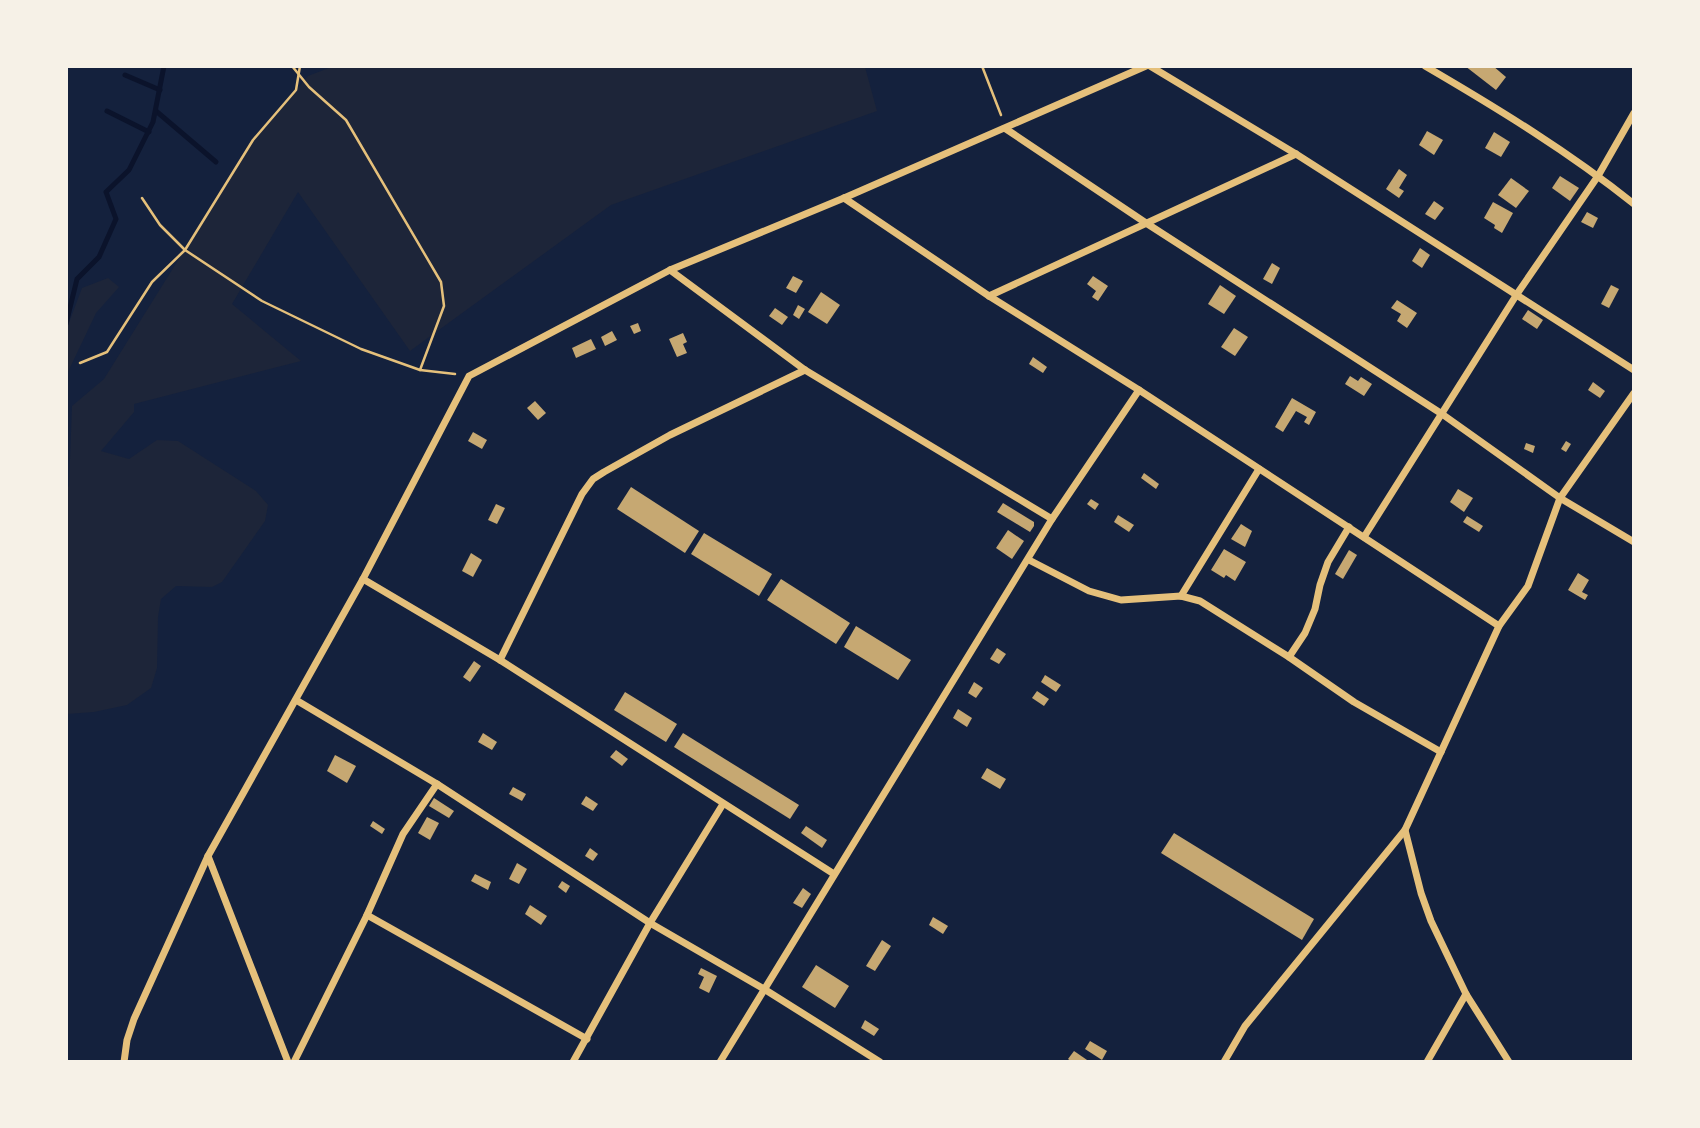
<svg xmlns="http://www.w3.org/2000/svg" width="1700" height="1128" font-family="Barlow,sans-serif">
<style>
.green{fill:#1d2539}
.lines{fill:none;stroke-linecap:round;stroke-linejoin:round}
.stream{stroke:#0b132b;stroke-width:5}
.building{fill:#c6a872}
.path{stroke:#e5c07b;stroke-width:2.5}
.minor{stroke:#e5c07b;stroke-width:7}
</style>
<rect width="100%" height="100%" fill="#14213d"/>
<g class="green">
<polygon points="334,66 865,67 877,111 611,205 410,351 298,192 232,304 301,361 134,404 134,412 101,451 129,459 157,440 178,441 256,491 268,505 265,521 222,582 212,587 176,586 161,599 158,617 157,668 151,688 127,705 94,712 67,714 66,489 69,486 72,406 104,379 253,140 308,76"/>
<polygon points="108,278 119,287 96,313 67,374 67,328 82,288"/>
</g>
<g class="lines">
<g class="stream">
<polyline points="125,75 160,90"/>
<polyline points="107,111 149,132"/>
<polyline points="156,111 216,162"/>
<polyline points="66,324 77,279 99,257 116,219 106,192 129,170 153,122 164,66"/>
</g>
</g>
<g class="building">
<polygon points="1465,66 1493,66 1506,77 1496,90"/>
<polygon points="1427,131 1443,140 1434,155 1419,145"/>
<polygon points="1494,132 1510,142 1501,157 1485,148"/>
<polygon points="1399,169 1407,175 1399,188 1404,191 1399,198 1386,189"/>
<polygon points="1560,176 1579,188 1570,201 1552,188"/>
<polygon points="1511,178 1529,191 1516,208 1498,195"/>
<polygon points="1434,201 1444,208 1435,220 1425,214"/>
<polygon points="1493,202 1513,213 1502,233 1494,228 1495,225 1484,218"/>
<polygon points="1587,212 1598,218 1593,228 1581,222"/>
<polygon points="1420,248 1430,255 1422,268 1412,261"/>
<polygon points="1272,263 1280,268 1272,284 1263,279"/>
<polygon points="793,276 803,281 796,293 786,288"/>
<polygon points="1093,276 1108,286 1098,301 1092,297 1096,291 1087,284"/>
<polygon points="1220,285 1236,296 1224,314 1208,304"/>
<polygon points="1611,285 1619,289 1609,308 1601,304"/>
<polygon points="821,292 840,305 827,324 808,312"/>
<polygon points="1397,300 1417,313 1407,328 1397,321 1401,314 1391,308"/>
<polygon points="798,305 805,309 799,319 793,315"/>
<polygon points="775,308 788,317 782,325 769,316"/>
<polygon points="1528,310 1543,320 1537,329 1522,319"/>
<polygon points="638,323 641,331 634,334 630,326"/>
<polygon points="1234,328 1248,337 1235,356 1221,347"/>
<polygon points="612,331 617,340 605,346 601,337"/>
<polygon points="683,333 687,342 683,344 687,353 677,357 669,339"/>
<polygon points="591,339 596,349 576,358 572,348"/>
<polygon points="1033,357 1047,367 1043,373 1029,364"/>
<polygon points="1350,376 1358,381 1361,377 1372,384 1364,396 1345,384"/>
<polygon points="1593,382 1605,391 1600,398 1588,390"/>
<polygon points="1292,398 1316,412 1309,425 1304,422 1307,417 1296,411 1283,432 1275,427"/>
<polygon points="535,401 546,413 538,420 527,408"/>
<polygon points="473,432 487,440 482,449 468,441"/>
<polygon points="1566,441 1571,444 1566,452 1561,449"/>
<polygon points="1526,443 1535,446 1533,453 1524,449"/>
<polygon points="1144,473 1159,484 1156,489 1141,478"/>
<polygon points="631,487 699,531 685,553 617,509"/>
<polygon points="1458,489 1473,498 1464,512 1450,502"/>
<polygon points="1091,499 1099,504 1095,510 1087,504"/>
<polygon points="1003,503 1034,522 1034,526 1030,532 997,512"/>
<polygon points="496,504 505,508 497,524 488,520"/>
<polygon points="1118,515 1134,525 1129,532 1114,522"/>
<polygon points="1467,516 1483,526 1479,532 1463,522"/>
<polygon points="1241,524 1252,531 1245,547 1231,539"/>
<polygon points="1008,530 1024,541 1012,559 996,548"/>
<polygon points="704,533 772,574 759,596 691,554"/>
<polygon points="1224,549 1246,562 1235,581 1226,575 1224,578 1211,570"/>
<polygon points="1349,550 1357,555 1343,579 1335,574"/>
<polygon points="471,553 482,560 473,577 462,571"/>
<polygon points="1578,573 1589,580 1582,592 1588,595 1585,600 1568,590"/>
<polygon points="781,579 850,623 836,644 767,600"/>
<polygon points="856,626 911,660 898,680 844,647"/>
<polygon points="997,648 1006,654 999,664 990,659"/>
<polygon points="474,661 481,666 470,682 463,677"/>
<polygon points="1045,675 1061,685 1056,692 1041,682"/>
<polygon points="974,682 983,688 976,698 968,693"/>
<polygon points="1037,691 1049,699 1044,706 1032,698"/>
<polygon points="625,692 677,724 666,742 614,710"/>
<polygon points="958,709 972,718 967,727 953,718"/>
<polygon points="483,733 497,742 492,750 478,742"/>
<polygon points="683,733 799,805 790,819 674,747"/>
<polygon points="616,750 628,759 622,766 610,757"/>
<polygon points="335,755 356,766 347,783 327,771"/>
<polygon points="987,768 1006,779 1000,789 981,778"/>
<polygon points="513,787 526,794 522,801 509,794"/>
<polygon points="586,796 598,804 593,811 581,804"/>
<polygon points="434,798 454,811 449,818 429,806"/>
<polygon points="427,817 439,823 430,840 418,833"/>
<polygon points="373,821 385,829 382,834 370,826"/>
<polygon points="806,826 827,840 822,848 801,833"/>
<polygon points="1174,833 1314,919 1302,940 1161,853"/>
<polygon points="590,848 598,854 593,861 585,856"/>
<polygon points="517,863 527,869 519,884 509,879"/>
<polygon points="475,874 491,882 488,890 471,881"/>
<polygon points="562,881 570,886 566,893 558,887"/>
<polygon points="803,888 811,894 802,908 793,903"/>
<polygon points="530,905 547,916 541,925 525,914"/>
<polygon points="933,917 948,926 943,934 929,925"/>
<polygon points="882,940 891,946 875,971 866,966"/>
<polygon points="816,965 849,986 835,1008 802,987"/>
<polygon points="701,968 717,976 709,993 699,988 704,977 698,974"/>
<polygon points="865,1020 879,1029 874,1036 861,1028"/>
<polygon points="1090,1041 1107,1051 1102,1060 1085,1049"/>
<polygon points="1074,1051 1090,1062 1072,1062 1068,1059"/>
</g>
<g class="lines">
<g class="path">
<polyline points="292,66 309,87 346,120 441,282 444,306 420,370"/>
<polyline points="982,66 1001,115"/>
<polyline points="142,198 160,225 185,250 262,301 361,349 420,370 455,374"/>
<polyline points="80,363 107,352 152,282 185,250 253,140 296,90 300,66"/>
</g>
<g class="minor">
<polyline points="1150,66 1296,154 1634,370"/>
<path d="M 1425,66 C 1497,108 1569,152 1634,204"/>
<polyline points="1006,129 1146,223 1442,414 1560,498 1634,542"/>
<polyline points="844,198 989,296 1139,390 1499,626"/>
<polyline points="670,270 805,370 1052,519"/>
<polyline points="989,296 1296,154"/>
<polyline points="1364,537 1517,294 1598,176 1634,113"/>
<polyline points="1029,560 1089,591 1121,600 1181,596 1200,601 1289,657 1354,702 1441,752"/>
<polyline points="363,579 500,660 834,874"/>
<polyline points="1181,596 1259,469"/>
<polyline points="1289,657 1305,633 1315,609 1320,585 1328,562 1349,527"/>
<polyline points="500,660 582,494 593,479 604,472 670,435 805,370"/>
<polyline points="296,700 437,784 650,923 764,989 880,1062"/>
<polyline points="208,856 288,1062"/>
<polyline points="367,915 587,1039"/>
<polyline points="124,1062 127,1040 134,1019 208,856 363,579 469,376 670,270 844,198 1146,66"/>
<polyline points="294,1062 367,915 403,834 437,784"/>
<polyline points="573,1062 650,923 723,804"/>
<polyline points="720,1062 1052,519 1139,390"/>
<polyline points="1224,1062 1245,1026 1405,830"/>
<polyline points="1427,1062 1466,994"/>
<polyline points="1509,1062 1466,994 1431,921 1421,893 1405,830 1499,626 1528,586 1560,498 1634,393"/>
</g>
</g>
<rect width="1700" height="1128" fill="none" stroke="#f6f1e7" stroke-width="136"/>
</svg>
